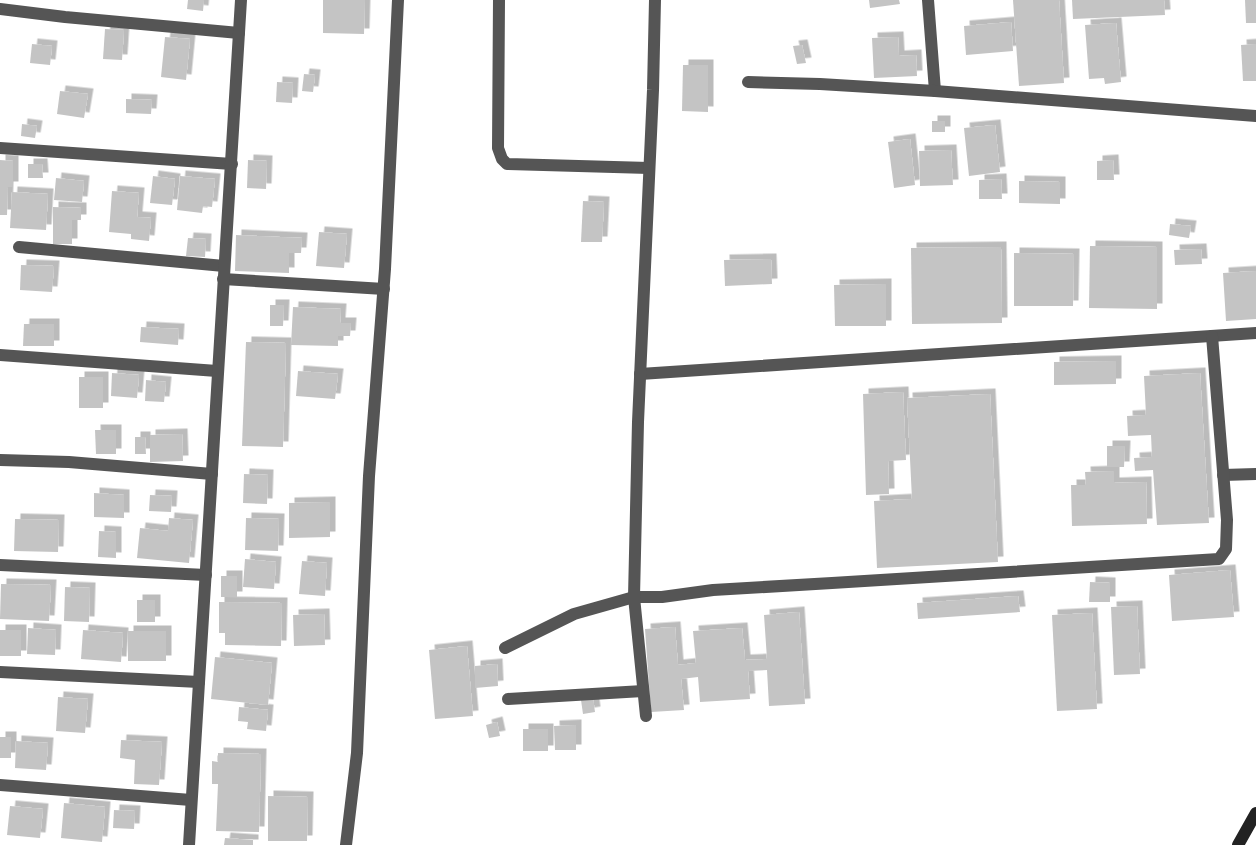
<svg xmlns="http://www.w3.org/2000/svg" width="1256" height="845" font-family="Montserrat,sans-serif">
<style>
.building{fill:#c4c4c4;filter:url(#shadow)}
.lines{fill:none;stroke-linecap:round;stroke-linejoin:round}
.street{stroke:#555;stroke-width:12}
.secondary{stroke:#222;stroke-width:12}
</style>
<defs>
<filter id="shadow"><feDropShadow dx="5.5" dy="-5.5" stdDeviation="0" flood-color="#0004"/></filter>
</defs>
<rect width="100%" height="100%" fill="#fff"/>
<g class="building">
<polygon points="188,0 204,0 203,11 187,9"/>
<polygon points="323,0 365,0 364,34 323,33"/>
<polygon points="869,0 899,0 900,4 870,8"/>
<polygon points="1013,0 1059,0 1064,83 1019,86"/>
<polygon points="1072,0 1164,0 1165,15 1073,19"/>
<polygon points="1245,0 1256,0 1256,23 1246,23"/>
<polygon points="1011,22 1013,51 966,55 964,26"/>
<polygon points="1116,23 1121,82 1105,84 1104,78 1089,79 1085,25"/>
<polygon points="105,29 124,30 122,60 103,59"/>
<polygon points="165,37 190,39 186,80 161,77"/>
<polygon points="898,37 899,56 916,55 917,76 874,78 872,38"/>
<polygon points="32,44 52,46 50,65 30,63"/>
<polygon points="1256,44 1256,81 1243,81 1241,45"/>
<polygon points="802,45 806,63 797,64 793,46"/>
<polygon points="683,65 708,65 708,112 682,111"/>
<polygon points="304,74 315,75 313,92 302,91"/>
<polygon points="277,82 293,83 292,103 276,102"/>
<polygon points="60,91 88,94 84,118 57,114"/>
<polygon points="126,99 152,100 151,114 126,113"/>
<rect x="932" y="121" width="13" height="11"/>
<polygon points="22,124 37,126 35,138 21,136"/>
<polygon points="995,125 1000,172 969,176 964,128"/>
<polygon points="910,139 915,185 894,188 888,142"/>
<polygon points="951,150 953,185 920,186 919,151"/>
<polygon points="0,160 13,161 13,187 8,187 7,215 0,215"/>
<polygon points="248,160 267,161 266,189 247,188"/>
<polygon points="1113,160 1114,180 1097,180 1097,161"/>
<polygon points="28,164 42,164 43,178 28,178"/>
<polygon points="153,176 175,179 172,205 150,203"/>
<polygon points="180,176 215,179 212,207 203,206 202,213 177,210"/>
<polygon points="56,178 84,181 82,202 54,200"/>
<polygon points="1001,179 1002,199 979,199 979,180"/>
<polygon points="1019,181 1060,182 1060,204 1019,203"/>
<polygon points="112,191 139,193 137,217 151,218 149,241 131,239 131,234 109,232"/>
<polygon points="12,192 48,194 46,230 10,228"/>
<polygon points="583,201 604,202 602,242 581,242"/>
<polygon points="53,207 81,208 81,220 72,220 72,244 53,244"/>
<polygon points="1170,224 1191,226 1189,238 1169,235"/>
<polygon points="319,232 347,234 344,268 316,266"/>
<polygon points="236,235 302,238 301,253 289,253 289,273 235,271"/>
<polygon points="188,238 206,239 205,257 186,256"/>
<polygon points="1090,246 1157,247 1157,309 1089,308"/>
<polygon points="1001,247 1002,323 912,324 911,248"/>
<polygon points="1201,249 1202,264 1175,265 1174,250"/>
<polygon points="1014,253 1074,254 1073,306 1014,306"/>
<polygon points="771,259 772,284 725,286 724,260"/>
<polygon points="21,265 54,266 52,292 20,290"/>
<polygon points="1256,271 1256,319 1226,321 1223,273"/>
<polygon points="886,284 886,326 835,326 834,285"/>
<polygon points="270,305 284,305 283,326 270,326"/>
<polygon points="293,307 341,309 340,323 351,323 350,336 338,336 338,346 291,345"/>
<polygon points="24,324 54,324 54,346 23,346"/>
<polygon points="141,327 179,329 178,345 140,342"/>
<polygon points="246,342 286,343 283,447 242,446"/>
<polygon points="1116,361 1116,384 1054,385 1054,362"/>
<polygon points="298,371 338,374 335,399 296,396"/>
<polygon points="112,373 139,375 137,398 111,396"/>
<polygon points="1200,373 1209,523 1157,525 1153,470 1135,471 1134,458 1152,457 1151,435 1128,436 1127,416 1146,415 1144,376"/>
<rect x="79" y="377" width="24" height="31"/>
<polygon points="146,380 166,382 164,402 145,401"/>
<polygon points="903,392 906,460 888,461 889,494 866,495 863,394"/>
<polygon points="990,394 998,562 877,568 874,501 912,499 907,398"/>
<polygon points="95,430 116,430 116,454 96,454"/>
<polygon points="182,434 183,461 150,462 150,435"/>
<polygon points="135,437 145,437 146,454 135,454"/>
<polygon points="1107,446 1125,446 1124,467 1107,467"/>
<polygon points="1114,471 1114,483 1146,482 1147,524 1072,526 1071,485 1086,485 1085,472"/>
<polygon points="244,474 268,475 267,504 243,503"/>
<polygon points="94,493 124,495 124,518 94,517"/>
<polygon points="150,495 172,496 171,512 149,511"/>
<polygon points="330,502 330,537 289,538 289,503"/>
<polygon points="169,518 193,520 189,563 137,558 140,528 168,531"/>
<polygon points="246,518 279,519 278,551 245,550"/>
<polygon points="15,519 59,520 58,552 14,551"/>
<polygon points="99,531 116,532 116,558 98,557"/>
<polygon points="245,559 276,562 274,589 243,587"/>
<polygon points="302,561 327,563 325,596 299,594"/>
<polygon points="1230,570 1234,617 1172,621 1169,575"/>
<rect x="221" y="576" width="16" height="21"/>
<polygon points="1090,582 1110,583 1110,602 1089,602"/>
<polygon points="1,584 51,585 49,621 0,619"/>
<polygon points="65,587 90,588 89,622 64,621"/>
<polygon points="1018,596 1020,612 918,619 917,603"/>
<rect x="137" y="600" width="18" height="22"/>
<polygon points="219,602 282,603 281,646 225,645 225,633 219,633"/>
<polygon points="1137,606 1140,674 1114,675 1111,607"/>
<polygon points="799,612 805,704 769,706 767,670 748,671 750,699 700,702 698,677 681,679 684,710 651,712 645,629 675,627 678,665 696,663 693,631 742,628 745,660 767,659 764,615"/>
<polygon points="1092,613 1097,709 1057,711 1052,615"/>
<polygon points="324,614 325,645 294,646 293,615"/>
<polygon points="28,628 56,630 55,655 27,654"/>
<rect x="0" y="630" width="21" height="26"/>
<polygon points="83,630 123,633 121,662 81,659"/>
<rect x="128" y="631" width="38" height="30"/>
<polygon points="467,646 473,716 435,719 429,650"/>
<polygon points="215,657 272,663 268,705 211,699"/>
<polygon points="497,664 498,686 475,688 475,666"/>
<polygon points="58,697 88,699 85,733 56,731"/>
<polygon points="593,698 595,712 583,714 581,700"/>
<polygon points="239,707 268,710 266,731 247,729 248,722 238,721"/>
<polygon points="497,722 500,736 489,738 486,725"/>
<polygon points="576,725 576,750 555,750 554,726"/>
<rect x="523" y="729" width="25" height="22"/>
<rect x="0" y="737" width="11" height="21"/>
<polygon points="121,740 162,742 159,785 134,784 135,760 120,758"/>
<polygon points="16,741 48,743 46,770 15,768"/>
<polygon points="218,753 261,754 259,832 216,831 218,784 212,784 212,761 218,762"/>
<polygon points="268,796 308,797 307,841 268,841"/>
<polygon points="64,803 105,807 102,842 61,838"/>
<polygon points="10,806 43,809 40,838 7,835"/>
<polygon points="114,810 135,811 134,829 113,828"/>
<polygon points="225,838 253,840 253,845 224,845"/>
</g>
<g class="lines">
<g class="street">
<polyline points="499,0 498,148 502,159 507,164 649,168"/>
<polyline points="928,0 935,91"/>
<polyline points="0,9 65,17 239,33"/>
<polyline points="748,82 820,84 935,91 1256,116"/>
<polyline points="0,148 232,164"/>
<polyline points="19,247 224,266"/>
<polyline points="223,279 384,289"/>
<polyline points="0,355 217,371"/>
<polyline points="640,374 1256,333"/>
<polyline points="0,460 69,462 212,474"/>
<polyline points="1223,475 1256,474"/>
<polyline points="0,565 206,575"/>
<polyline points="505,648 574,614 634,597 662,597 713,590 832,583 1219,559 1226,549 1227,520 1212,336"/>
<polyline points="0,672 199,682"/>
<polyline points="508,699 643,691"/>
<polyline points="646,716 634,597 638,422 653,90 655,0"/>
<polyline points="0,785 191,800"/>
<polyline points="189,845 241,0"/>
<polyline points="346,845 357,753 369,476 385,269 398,0"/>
</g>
<polyline class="secondary" points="1238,845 1256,813"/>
</g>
</svg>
